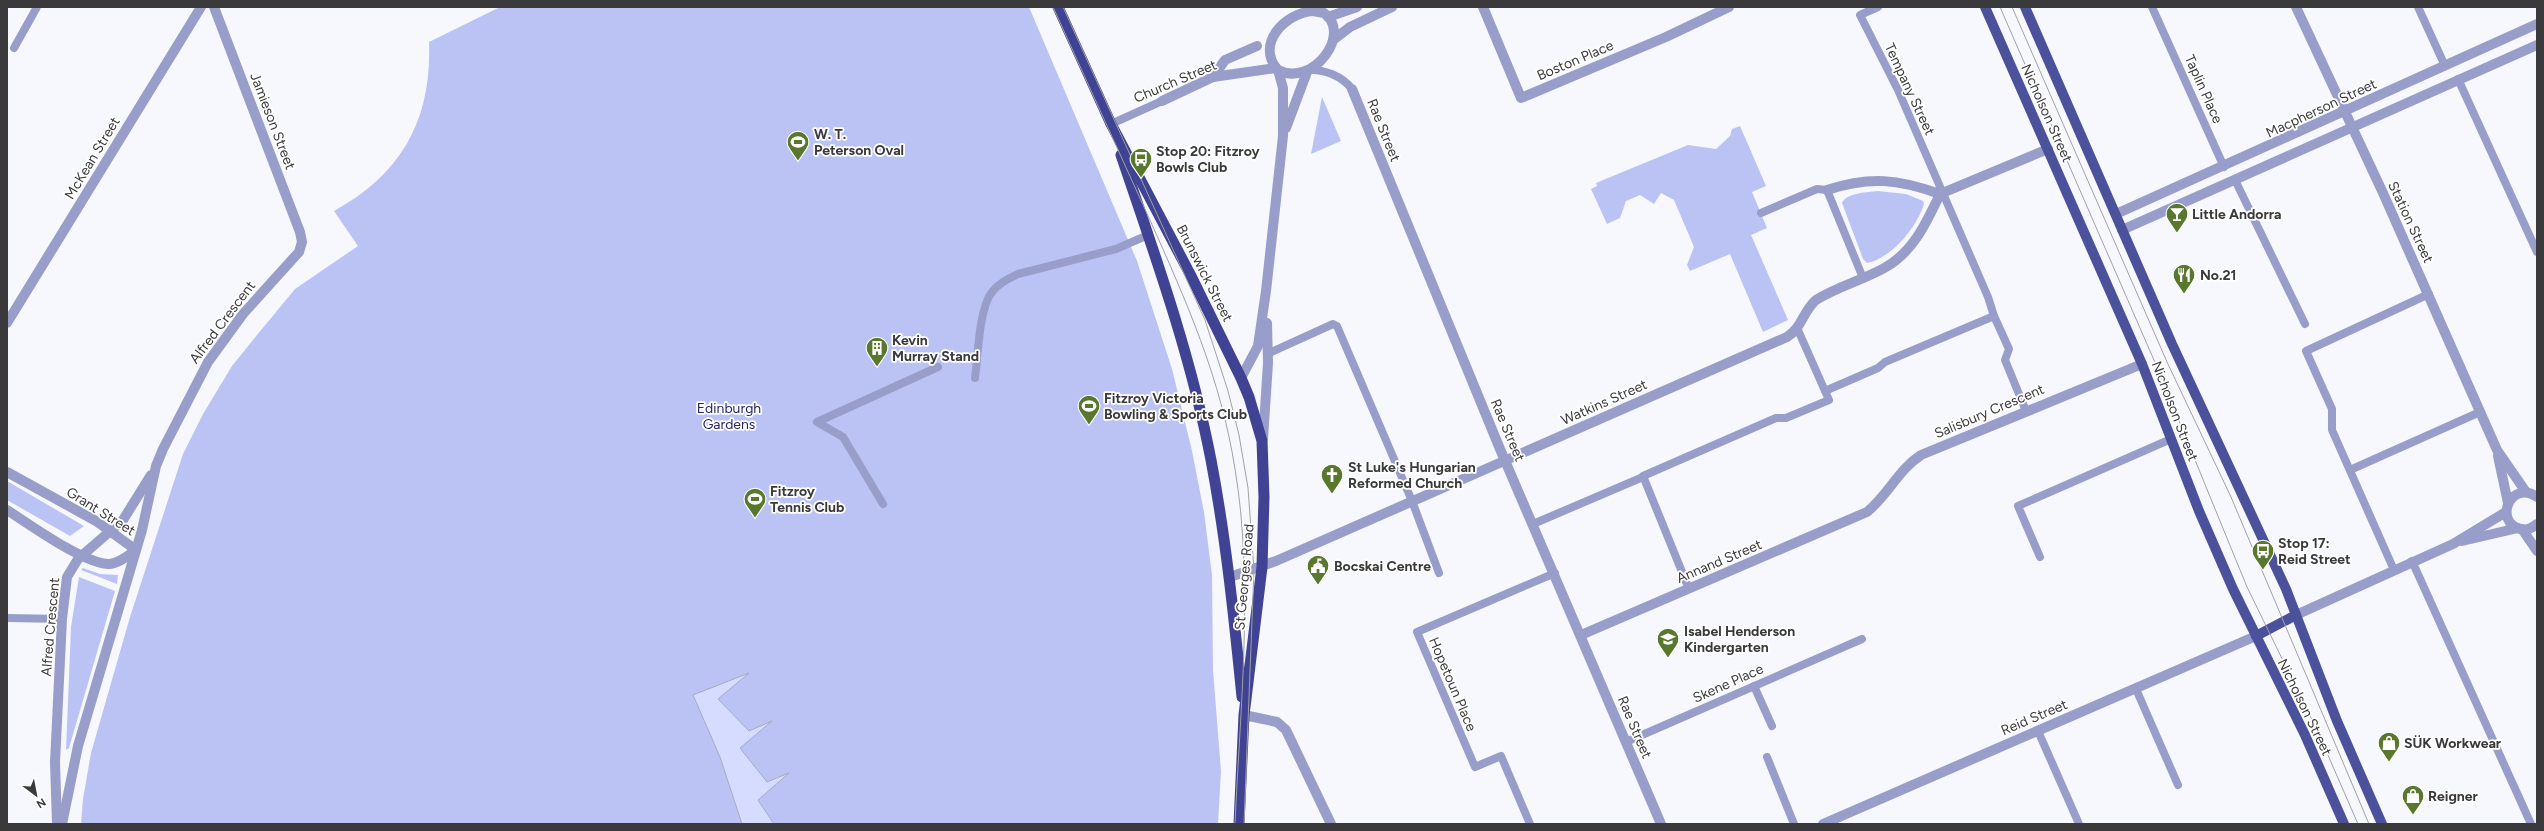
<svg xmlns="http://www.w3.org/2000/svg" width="2544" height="831" font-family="Figtree,sans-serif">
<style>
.green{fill:#bbc3f4}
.water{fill:#d6dcff;stroke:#a7abc4}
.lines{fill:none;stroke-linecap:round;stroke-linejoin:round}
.service{stroke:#989ec9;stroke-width:8}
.minor{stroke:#989ec9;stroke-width:10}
.tertiary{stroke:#989ec9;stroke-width:10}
.primary{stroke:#4c519c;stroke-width:10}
.trunk{stroke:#404293;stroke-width:11}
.tram{stroke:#a0a1a5;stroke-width:1}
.labels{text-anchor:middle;stroke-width:3.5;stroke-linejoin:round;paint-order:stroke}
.street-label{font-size:14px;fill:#3a3a3c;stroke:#fff}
.poi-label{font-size:14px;font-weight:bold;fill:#3a3a3c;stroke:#fff;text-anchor:start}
.park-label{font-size:14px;fill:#252566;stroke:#fff}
</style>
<rect width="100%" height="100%" fill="#f7f8fe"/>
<g class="green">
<path d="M 500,7 L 1029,7 L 1137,261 L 1172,369 L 1192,451 L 1204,512 L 1212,575 L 1213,670 L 1221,771 L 1218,824 L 81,824 L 83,799 L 91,753 L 130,617 L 183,454 L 203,414 L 232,366 L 257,335 L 295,289 L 358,246 L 334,211 C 402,174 432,119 429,42 Z"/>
<polygon points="1322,97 1341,141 1311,154"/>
<polygon points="1740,126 1766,186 1752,192 1767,228 1751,235 1788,320 1763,332 1730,254 1690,271 1687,265 1694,247 1674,200 1661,193 1654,204 1640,195 1626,201 1620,218 1607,224 1591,189 1597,186 1596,183 1688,145 1716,149 1730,136 1732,129"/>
<path d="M 1878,191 L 1906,194 L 1923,201 L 1924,204 C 1917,227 1892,258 1867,263 L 1863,259 L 1842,203 C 1846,193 1868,192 1878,191 Z"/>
<polygon points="7,481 84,526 70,536 7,500"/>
<polygon points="83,568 100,574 118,575 117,584 81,570"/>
<polygon points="79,577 115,591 69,748 66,750 71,627"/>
</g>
<polygon class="water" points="749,673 718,699 749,731 772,721 740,748 767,782 789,773 758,800 774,824 742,824 720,757 693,695"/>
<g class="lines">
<g class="service">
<polyline points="2152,7 2224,167"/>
<polyline points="2418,7 2445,66"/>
<polyline points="14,48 37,7"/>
<path d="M 1309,70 C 1324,69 1342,76 1352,89"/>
<polyline points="2458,79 2537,252"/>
<polyline points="1111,124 1162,101"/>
<polyline points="2235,180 2305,324"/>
<polyline points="1761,213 1817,189 1827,190 1863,278"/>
<polyline points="1994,316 2009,349 2005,360 2026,411"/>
<polyline points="1267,354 1333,324 1337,326 1412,501 1439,573"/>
<path d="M 975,378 C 978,356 979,308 992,292 C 999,283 1008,279 1018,274 L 1116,249 L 1148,235"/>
<polyline points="1825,391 1878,368 1885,362 1994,316 1988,297 1898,90 1860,15 1878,7"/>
<polyline points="2350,470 2480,412"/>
<polyline points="883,504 843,437 817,422 938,367"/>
<polyline points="1533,524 1643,477"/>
<polyline points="2040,557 2018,506 2171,439"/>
<polyline points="2412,561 2531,824"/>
<polyline points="2394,570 2332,430 2332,409 2306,351 2429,294"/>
<polyline points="1689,589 1643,476 1776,418 1786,418 1829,400 1798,330"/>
<polyline points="7,618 62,619"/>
<polyline points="1754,686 1772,726"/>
<polyline points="2136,689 2178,785"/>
<polyline points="2038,731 2079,824"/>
<polyline points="1626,742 1862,639"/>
<polyline points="1767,757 1794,824"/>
<polyline points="1530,824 1501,756 1475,767 1417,632 1555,573"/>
</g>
<g class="minor">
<polyline points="1483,7 1521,98 1666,37 1729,7"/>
<polyline points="2296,7 2383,193 2497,450 2526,492"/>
<path d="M 1313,11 L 1324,13 C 1353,33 1313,88 1278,70 C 1255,44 1285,13 1313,11 Z"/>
<polyline points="1328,17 1357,7"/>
<polyline points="1333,40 1350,27 1392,7"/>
<polyline points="1213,77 1225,60 1257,46"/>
<polyline points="1352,89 1500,449 1661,824"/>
<polyline points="1162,101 1213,77 1276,68"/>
<polyline points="1286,128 1307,72"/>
<path d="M 1827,190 C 1870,176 1898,179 1940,194 L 2048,149"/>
<polyline points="2116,214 2537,24"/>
<polyline points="2122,230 2537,45"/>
<polyline points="7,323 201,7"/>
<polyline points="1241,378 1258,346 1266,291 1283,136 1283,88 1278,70"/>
<polyline points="1263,439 1268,363 1267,323"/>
<polyline points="2498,456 2508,503"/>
<path d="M 7,472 L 96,521 L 136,550 C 129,555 118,564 109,564 C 84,564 29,524 7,510"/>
<path d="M 2537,497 C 2511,479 2493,521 2520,529 C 2526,531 2532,528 2537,524"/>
<polyline points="2522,529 2537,551"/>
<polyline points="2462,541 2518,528"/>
<path d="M 1230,577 L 1276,561 L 1787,337 C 1802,328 1803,311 1816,300 C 1838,286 1864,280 1886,267 C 1914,251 1927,221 1940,194"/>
<polyline points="2296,615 2453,544 2506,512"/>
<path d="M 1581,635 L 1867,512 C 1889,494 1898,470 1921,455 L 2142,364"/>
<polyline points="1244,715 1277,722 1286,730 1331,824"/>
<polyline points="57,824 55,762 62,619 67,577 78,559 123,520 151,475"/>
<polyline points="62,824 78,746 142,530 156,466 163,449 208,362 243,314 299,252 302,242 300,232 214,7"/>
</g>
<polyline class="tertiary" points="1823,824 2256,636"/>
<g class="primary">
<polyline points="1985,7 2142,364 2199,511 2233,589 2305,735 2344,824"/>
<polyline points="2025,7 2172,344 2286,589 2337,721 2382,824"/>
<polyline points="2256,636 2296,615"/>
</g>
<g class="trunk">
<polyline points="1058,7 1111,124 1190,274 1241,378 1249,397 1262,441 1264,497 1262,567 1244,715 1239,824"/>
<path d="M 1121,155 C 1155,255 1191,356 1211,460 C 1226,539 1234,617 1242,697"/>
</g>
<g class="tram">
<path d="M 1053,7 C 1085,77 1117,148 1149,218 C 1186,300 1221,379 1235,469 C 1254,582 1240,709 1235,824"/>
<polyline points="1063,7 1205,320 1228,391 1239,435 1248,488 1254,570 1244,824"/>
<polyline points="2000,7 2157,367 2247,587 2317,730 2358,824"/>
<polyline points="2012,7 2167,362 2231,497 2369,824"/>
</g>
</g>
<defs>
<g id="stadium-pin" transform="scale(1.15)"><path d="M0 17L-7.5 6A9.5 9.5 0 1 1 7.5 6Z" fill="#59772d" stroke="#fff"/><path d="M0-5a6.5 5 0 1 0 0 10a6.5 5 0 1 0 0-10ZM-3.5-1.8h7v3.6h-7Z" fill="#fff"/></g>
<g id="bus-pin" transform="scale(1.15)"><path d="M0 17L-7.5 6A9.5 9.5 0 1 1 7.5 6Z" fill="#59772d" stroke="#fff"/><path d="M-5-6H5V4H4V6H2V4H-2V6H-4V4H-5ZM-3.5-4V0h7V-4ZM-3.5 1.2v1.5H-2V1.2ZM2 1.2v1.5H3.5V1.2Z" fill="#fff"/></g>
<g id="bar-pin" transform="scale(1.15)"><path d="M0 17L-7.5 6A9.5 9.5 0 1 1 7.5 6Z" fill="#59772d" stroke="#fff"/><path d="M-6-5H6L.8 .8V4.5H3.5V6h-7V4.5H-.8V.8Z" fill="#fff"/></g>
<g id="restaurant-pin" transform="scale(1.15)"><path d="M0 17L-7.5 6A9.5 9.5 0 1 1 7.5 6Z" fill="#59772d" stroke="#fff"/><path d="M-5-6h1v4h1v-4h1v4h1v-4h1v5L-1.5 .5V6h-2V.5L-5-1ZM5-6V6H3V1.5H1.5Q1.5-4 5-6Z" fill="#fff"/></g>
<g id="building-pin" transform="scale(1.15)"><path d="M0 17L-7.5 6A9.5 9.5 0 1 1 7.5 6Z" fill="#59772d" stroke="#fff"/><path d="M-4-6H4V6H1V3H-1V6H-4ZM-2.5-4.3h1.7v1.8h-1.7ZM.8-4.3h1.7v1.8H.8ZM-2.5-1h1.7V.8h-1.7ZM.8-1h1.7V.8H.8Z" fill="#fff"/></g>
<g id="church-pin" transform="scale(1.15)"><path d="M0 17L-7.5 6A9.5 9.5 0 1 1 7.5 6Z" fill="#59772d" stroke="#fff"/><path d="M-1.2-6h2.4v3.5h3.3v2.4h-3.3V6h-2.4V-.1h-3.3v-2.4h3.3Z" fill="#fff"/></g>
<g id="civic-pin" transform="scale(1.15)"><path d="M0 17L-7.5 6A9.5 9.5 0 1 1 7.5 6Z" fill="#59772d" stroke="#fff"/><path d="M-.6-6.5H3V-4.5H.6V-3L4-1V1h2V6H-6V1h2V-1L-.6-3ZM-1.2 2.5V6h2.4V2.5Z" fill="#fff"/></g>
<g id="school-pin" transform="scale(1.15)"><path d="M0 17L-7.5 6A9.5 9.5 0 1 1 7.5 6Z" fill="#59772d" stroke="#fff"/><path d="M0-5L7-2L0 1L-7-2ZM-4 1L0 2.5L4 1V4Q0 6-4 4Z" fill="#fff"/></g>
<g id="shop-pin" transform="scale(1.15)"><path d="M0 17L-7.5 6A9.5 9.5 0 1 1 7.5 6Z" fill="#59772d" stroke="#fff"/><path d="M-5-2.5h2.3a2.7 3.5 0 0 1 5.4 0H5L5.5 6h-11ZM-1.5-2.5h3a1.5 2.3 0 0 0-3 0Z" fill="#fff"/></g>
</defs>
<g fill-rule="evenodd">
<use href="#stadium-pin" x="798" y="142"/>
<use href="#bus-pin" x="1141" y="159"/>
<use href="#bar-pin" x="2177" y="214"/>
<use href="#restaurant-pin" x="2184" y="275"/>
<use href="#building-pin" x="877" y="348"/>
<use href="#stadium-pin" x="1089" y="406"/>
<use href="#church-pin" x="1332" y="475"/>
<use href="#stadium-pin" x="755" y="499"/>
<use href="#bus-pin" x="2263" y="551"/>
<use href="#civic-pin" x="1318" y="566"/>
<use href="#school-pin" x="1668" y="639"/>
<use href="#shop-pin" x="2389" y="743"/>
<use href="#shop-pin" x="2413" y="796"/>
</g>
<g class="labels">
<g class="street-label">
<text transform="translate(1575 60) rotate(-23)" y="5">Boston Place</text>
<text transform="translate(1175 81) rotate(-23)" y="5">Church Street</text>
<text transform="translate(1910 89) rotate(65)" y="5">Tempany Street</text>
<text transform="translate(2204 89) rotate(66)" y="5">Taplin Place</text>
<text transform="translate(2321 108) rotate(-25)" y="5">Macpherson Street</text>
<text transform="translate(2047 113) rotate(66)" y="5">Nicholson Street</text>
<text transform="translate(273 121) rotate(69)" y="5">Jamieson Street</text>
<text transform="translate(1384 130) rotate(68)" y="5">Rae Street</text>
<text transform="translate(92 158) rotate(-59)" y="5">McKean Street</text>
<text transform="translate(2411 222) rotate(65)" y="5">Station Street</text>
<text transform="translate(1205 273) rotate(63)" y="5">Brunswick Street</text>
<text transform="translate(222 322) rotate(-53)" y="5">Alfred Crescent</text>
<text transform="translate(1604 402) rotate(-24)" y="5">Watkins Street</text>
<text transform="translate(1989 411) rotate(-23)" y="5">Salisbury Crescent</text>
<text transform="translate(2175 411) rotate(69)" y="5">Nicholson Street</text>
<text transform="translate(1508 430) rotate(67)" y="5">Rae Street</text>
<text transform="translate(101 511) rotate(32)" y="5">Grant Street</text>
<text transform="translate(1719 561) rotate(-23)" y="5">Annand Street</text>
<text transform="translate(1244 577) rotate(-85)" y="5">St Georges Road</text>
<text transform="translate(50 627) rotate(-85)" y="5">Alfred Crescent</text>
<text transform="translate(1728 683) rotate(-24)" y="5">Skene Place</text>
<text transform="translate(1453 684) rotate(67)" y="5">Hopetoun Place</text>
<text transform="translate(2305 707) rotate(64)" y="5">Nicholson Street</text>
<text transform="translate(2034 717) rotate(-23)" y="5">Reid Street</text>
<text transform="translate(1635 727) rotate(67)" y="5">Rae Street</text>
</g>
<g class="poi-label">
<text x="814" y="139">W. T.<tspan x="814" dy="16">Peterson Oval</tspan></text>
<text x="1156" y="156">Stop 20: Fitzroy<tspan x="1156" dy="16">Bowls Club</tspan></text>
<text x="2192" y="219">Little Andorra</text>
<text x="2200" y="280">No.21</text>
<text x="892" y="345">Kevin<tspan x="892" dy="16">Murray Stand</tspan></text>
<text x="1104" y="403">Fitzroy Victoria<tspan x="1104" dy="16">Bowling &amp; Sports Club</tspan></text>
<text x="1348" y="472">St Luke's Hungarian<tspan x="1348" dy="16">Reformed Church</tspan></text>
<text x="770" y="496">Fitzroy<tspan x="770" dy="16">Tennis Club</tspan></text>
<text x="2278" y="548">Stop 17:<tspan x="2278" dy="16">Reid Street</tspan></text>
<text x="1334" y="571">Bocskai Centre</text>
<text x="1684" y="636">Isabel Henderson<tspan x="1684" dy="16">Kindergarten</tspan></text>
<text x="2404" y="748">SÜK Workwear</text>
<text x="2428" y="801">Reigner</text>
</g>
<g class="park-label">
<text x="729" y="413">Edinburgh<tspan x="729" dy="16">Gardens</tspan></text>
</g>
</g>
<rect width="2544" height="831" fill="none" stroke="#3a3a3c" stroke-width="16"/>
<g transform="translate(36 795) rotate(148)" stroke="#ffffff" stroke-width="3" paint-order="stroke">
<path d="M0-3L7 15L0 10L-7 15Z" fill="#3a3a3c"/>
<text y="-6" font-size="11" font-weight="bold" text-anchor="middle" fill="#3a3a3c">N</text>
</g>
</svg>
